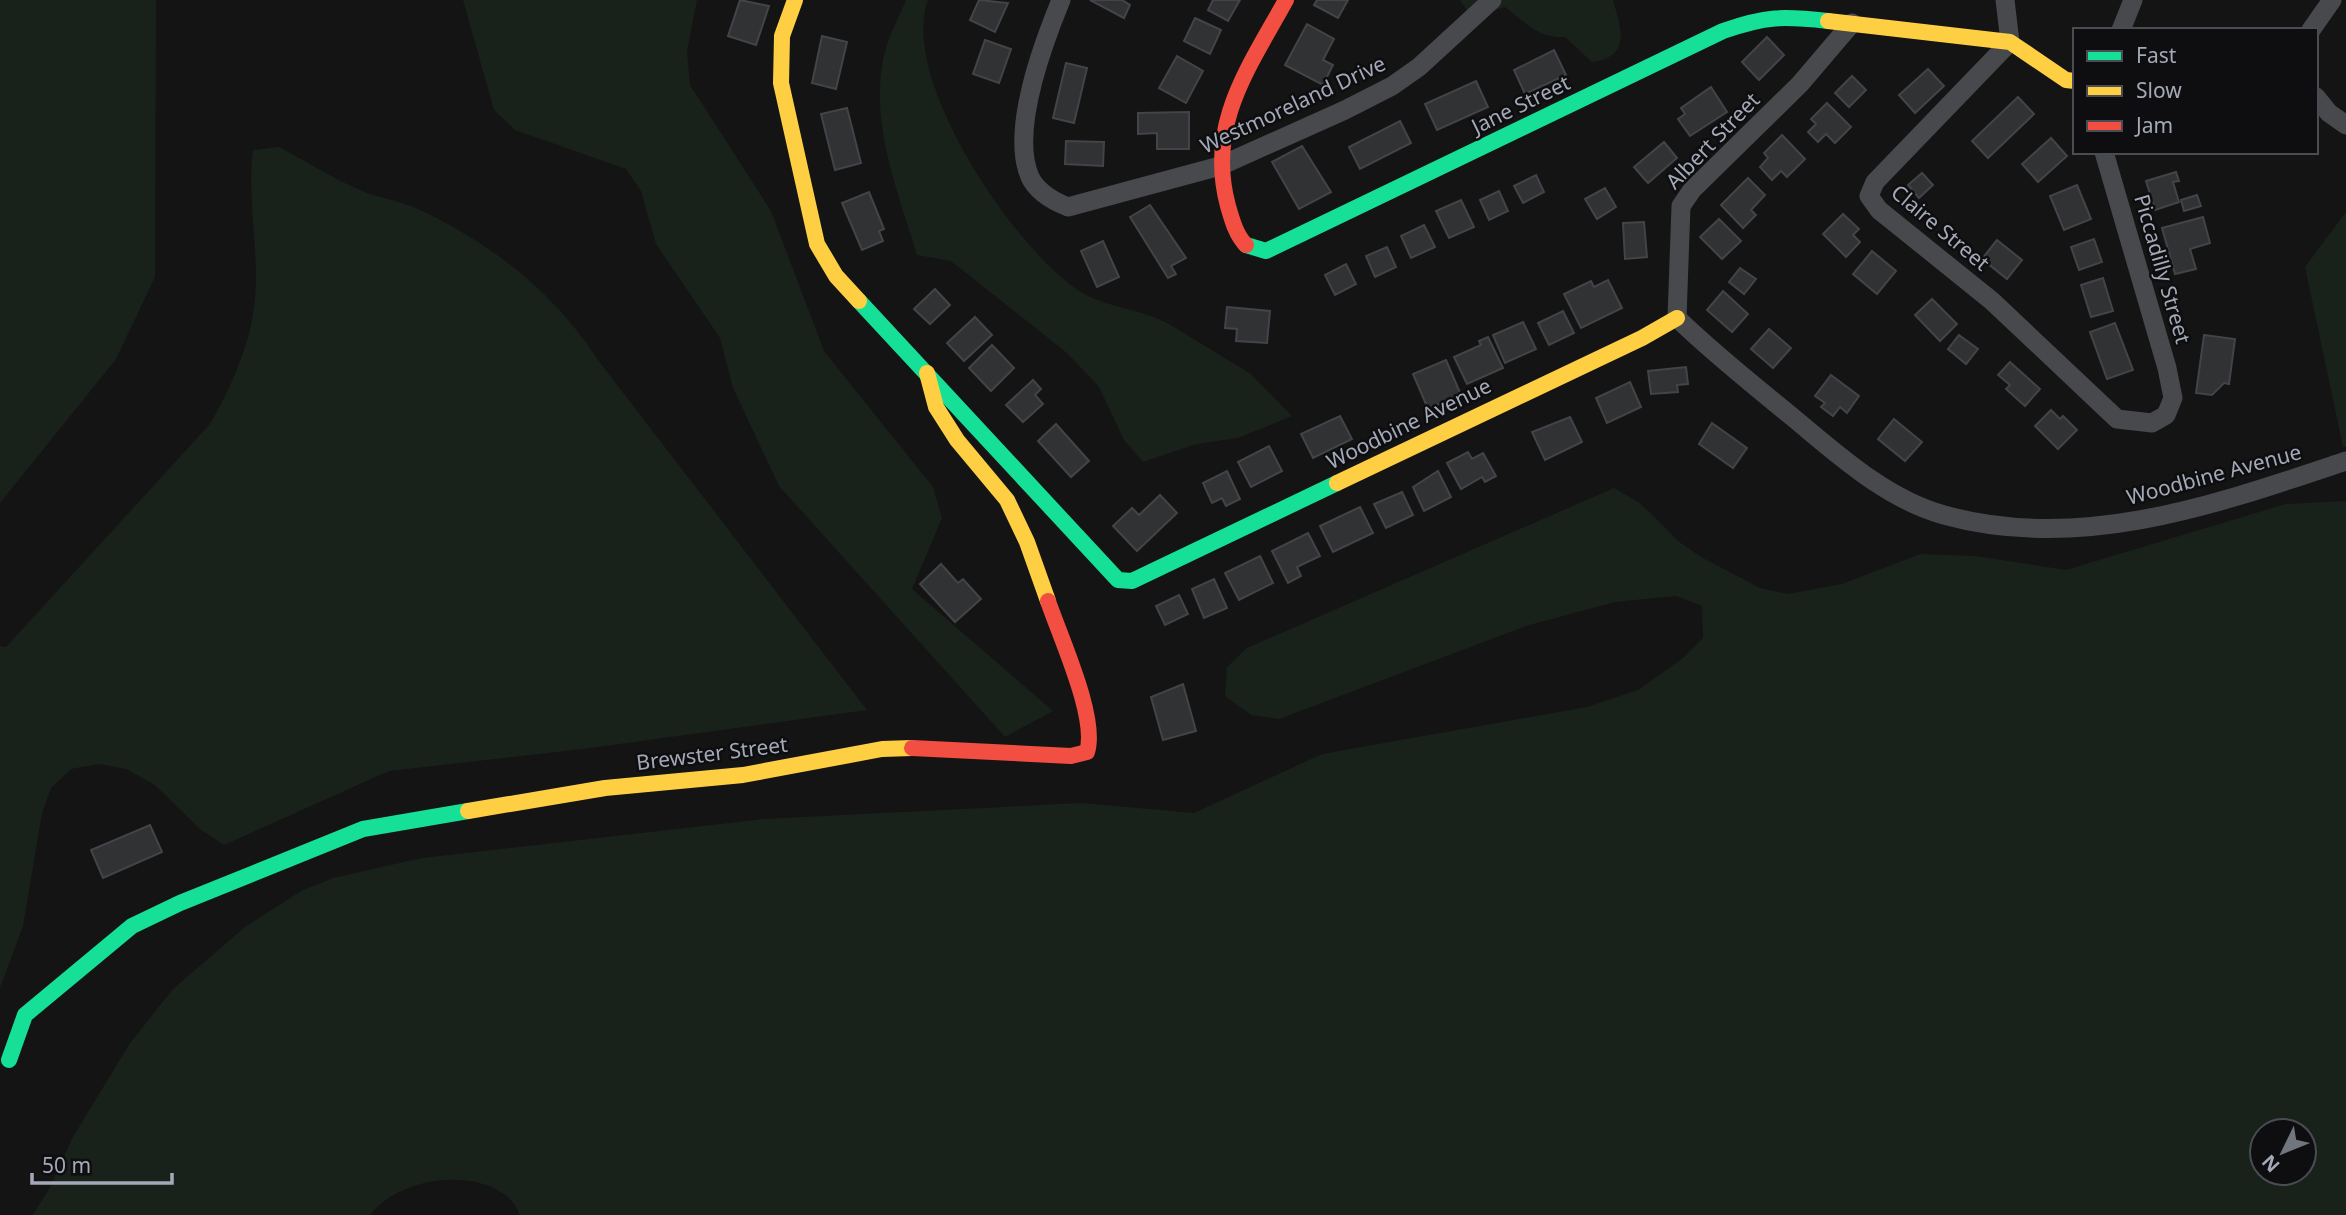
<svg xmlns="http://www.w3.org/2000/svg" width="2346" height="1215" font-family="'Noto Sans',sans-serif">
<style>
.green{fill:#19211b;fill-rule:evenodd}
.building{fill:#313234;stroke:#424448;stroke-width:2}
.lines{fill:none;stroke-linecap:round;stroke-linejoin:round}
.street{stroke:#47494d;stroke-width:19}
.fast{stroke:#16e098;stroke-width:16}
.slow{stroke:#ffcf43;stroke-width:16}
.jam{stroke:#f24e42;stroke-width:16}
.labels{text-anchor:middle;stroke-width:5;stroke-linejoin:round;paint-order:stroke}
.street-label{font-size:21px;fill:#a3a9b7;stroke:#0e0e10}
</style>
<rect width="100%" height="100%" fill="#141414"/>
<g class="green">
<polygon points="0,0 156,0 155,277 116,359 0,503"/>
<polygon points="463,0 697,0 687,51 690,85 771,211 824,351 933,487 942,518 912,589 1053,711 1005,737 779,486 733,388 720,338 656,244 641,191 626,169 515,130 494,110"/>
<path d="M 906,0 L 928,0 C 899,78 1012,244 1075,288 C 1103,308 1140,308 1169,324 L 1251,374 L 1292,416 L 1238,438 L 1197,444 L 1143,462 L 1124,440 L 1099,387 L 1067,353 L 951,261 L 917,255 C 899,195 872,130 882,66 C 885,43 897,21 906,0 Z"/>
<path d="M 1460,0 L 1613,0 C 1621,28 1632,57 1592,62 L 1565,37 C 1539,39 1525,22 1505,7 L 1486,13 L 1468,12 Z"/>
<path d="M 279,147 C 306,161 332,178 360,190 C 378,198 398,200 416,208 C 490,242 554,292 598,360 L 867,710 L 583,749 L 389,771 L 224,845 L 200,829 L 155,785 L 126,769 L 99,764 L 71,769 L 51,788 L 42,813 L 23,926 L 0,988 L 0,646 L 6,647 L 210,424 C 230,389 249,348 254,307 C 261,255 246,202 253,150 Z"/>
<polygon points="2346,212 2346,447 2343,447 2305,267"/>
<path d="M 1614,488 L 1640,503 L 1678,541 L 1701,557 L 1760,588 L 1788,594 L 1842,584 L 1920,554 L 1976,556 L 2066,570 L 2286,504 L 2346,501 L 2346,1215 L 520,1215 C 517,1209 513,1201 508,1197 C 471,1167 399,1178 370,1215 L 33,1215 L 49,1189 L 73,1137 L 130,1043 L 173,989 L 245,927 L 301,891 L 333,878 L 422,858 L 764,819 L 1082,803 L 1194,813 L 1322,754 L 1587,707 L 1638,690 L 1683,658 L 1703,638 L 1702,606 L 1676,596 L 1615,602 L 1526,626 L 1279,719 L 1251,715 L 1225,696 L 1227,667 L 1247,648 ZM 2262,1131 L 2304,1131 L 2304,1173 L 2262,1173 Z"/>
</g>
<g class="building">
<polygon points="740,0 769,6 756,45 728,36"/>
<polygon points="979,0 1008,3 995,32 970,20"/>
<polygon points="1090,0 1122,0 1130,5 1124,18"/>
<polygon points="1213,0 1240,0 1228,21 1208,10"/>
<polygon points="1317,0 1348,0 1338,18 1314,5"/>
<polygon points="1195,18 1221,30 1210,54 1184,41"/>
<polygon points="1307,24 1334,39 1323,60 1333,65 1323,85 1285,65"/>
<polygon points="822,36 847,42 836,89 812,83"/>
<polygon points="1767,37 1784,55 1759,80 1742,62"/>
<polygon points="985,40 1011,49 999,83 973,74"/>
<polygon points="1554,50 1566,75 1525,94 1514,70"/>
<polygon points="1177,56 1203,71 1186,103 1159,88"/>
<polygon points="1066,63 1087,68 1074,123 1053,118"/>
<polygon points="1928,69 1944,86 1915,113 1899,95"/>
<polygon points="1852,76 1866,90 1849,107 1835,93"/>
<polygon points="1476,81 1488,107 1437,130 1425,104"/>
<polygon points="1711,87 1727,112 1690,136 1678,119 1685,114 1681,108"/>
<polygon points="2018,97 2034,114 1988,158 1972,141"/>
<polygon points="1827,103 1851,127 1835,143 1826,134 1818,142 1808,132 1816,124 1811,119"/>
<polygon points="847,108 861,163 835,170 821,114"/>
<polygon points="1189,112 1189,149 1157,149 1157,133 1138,134 1138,113"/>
<polygon points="1400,121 1411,143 1360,169 1349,147"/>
<polygon points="1782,135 1805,159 1787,177 1781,171 1772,180 1760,167 1768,158 1764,153"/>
<polygon points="2051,138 2067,156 2038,182 2022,164"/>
<polygon points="1066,141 1104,142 1103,166 1065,164"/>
<polygon points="1664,142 1677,158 1648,183 1634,167"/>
<polygon points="1302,146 1331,192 1299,209 1272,162"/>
<polygon points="2176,172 2179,181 2173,182 2179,202 2155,210 2146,181"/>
<polygon points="1922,173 1933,185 1919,198 1908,185"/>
<polygon points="1536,175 1544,192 1523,203 1514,186"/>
<polygon points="1748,178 1765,195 1751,210 1756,215 1743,228 1721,205"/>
<polygon points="2077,185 2091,219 2064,230 2050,196"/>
<polygon points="1605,188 1616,207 1597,219 1585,199"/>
<polygon points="1499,191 1508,211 1489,220 1480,200"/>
<polygon points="869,192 884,229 879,231 883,241 862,250 842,203"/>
<polygon points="2197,195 2201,206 2184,211 2181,200"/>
<polygon points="1461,200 1474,227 1449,238 1436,211"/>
<polygon points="1150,205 1186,258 1171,266 1176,274 1168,278 1130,217"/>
<polygon points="1843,214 1859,229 1853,235 1860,242 1846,257 1823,234"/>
<polygon points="2203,217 2210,243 2190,249 2196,269 2175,274 2162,228"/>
<polygon points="1719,219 1741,241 1722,259 1700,237"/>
<polygon points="1644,222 1647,257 1625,259 1623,223"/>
<polygon points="1424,225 1435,247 1411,258 1401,236"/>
<polygon points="2094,239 2102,262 2079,270 2071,247"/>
<polygon points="1997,240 2022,260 2007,279 1982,259"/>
<polygon points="1103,241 1119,277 1097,287 1081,251"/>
<polygon points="1387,247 1396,267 1375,277 1366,256"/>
<polygon points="1872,251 1896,271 1877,294 1853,274"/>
<polygon points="1346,264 1356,284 1335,295 1325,275"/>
<polygon points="1740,268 1756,279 1744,294 1729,282"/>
<polygon points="2103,278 2113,311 2091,317 2081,285"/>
<polygon points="1608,280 1622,308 1581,328 1564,294 1591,281 1594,287"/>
<polygon points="935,289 950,305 930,324 914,309"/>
<polygon points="1723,291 1748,314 1732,332 1707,310"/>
<polygon points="1932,299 1957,324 1940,341 1915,315"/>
<polygon points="1227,307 1270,311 1267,343 1236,341 1237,329 1225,328"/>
<polygon points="1563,311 1574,333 1549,345 1538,323"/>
<polygon points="975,317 992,335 964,361 947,343"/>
<polygon points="1523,322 1536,349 1505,363 1493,335"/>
<polygon points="2115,323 2133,370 2107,379 2090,332"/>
<polygon points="1769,329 1791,348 1773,368 1751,349"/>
<polygon points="1959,335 1978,349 1966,364 1948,349"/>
<polygon points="2204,335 2235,339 2229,384 2224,383 2212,395 2196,393"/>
<polygon points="1488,337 1503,368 1467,384 1454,357 1481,345 1479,341"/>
<polygon points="992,345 1014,368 991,391 969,368"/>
<polygon points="1446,360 1461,395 1428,409 1413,374"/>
<polygon points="2010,362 2040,389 2025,406 2006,389 2010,385 1998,375"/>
<polygon points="1686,367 1688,384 1677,385 1678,392 1651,394 1648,371"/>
<polygon points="1831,375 1859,396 1847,413 1840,407 1833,416 1821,407 1825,403 1815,396"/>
<polygon points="1033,380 1041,389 1035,395 1043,404 1023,422 1006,405"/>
<polygon points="1630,382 1641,407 1607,423 1596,398"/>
<polygon points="2051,410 2060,419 2063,416 2077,430 2058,449 2035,426"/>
<polygon points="1340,416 1352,439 1313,458 1301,434"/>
<polygon points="1570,417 1582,442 1545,460 1532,432"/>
<polygon points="1894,419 1922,442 1905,461 1878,439"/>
<polygon points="1712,423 1747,448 1733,468 1699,444"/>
<polygon points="1056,424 1089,461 1071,477 1038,441"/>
<polygon points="1269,446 1282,471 1251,487 1238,462"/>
<polygon points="1468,452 1472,459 1483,453 1496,476 1485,482 1482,477 1461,489 1447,463"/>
<polygon points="1227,471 1240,499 1226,506 1222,498 1212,503 1203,483"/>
<polygon points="1438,471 1451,497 1424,511 1413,487"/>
<polygon points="1402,492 1413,515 1386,528 1374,504"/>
<polygon points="1160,495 1177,513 1137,551 1113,526 1132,508 1139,515"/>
<polygon points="1360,507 1373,533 1333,552 1320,526"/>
<polygon points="1308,533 1320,556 1297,567 1301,576 1288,583 1272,551"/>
<polygon points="1260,556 1273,583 1239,600 1225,573"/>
<polygon points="941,564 958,583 963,579 981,599 955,622 920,584"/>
<polygon points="1214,579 1227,608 1204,618 1192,589"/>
<polygon points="1179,595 1188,614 1165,625 1156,606"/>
<polygon points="1183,684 1196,731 1163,740 1151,697"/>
<polygon points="150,825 162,852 103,878 91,850"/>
</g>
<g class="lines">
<g class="street">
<path d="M 1061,0 C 1043,44 1010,131 1030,177 C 1037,192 1053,201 1068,207 L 1220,166 L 1345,110 L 1392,86 L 1419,67 L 1492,0"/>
<polyline points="2005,0 2010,42 1875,182 1869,196 1879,210 1992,301 2117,419 2152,423 2166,415 2173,398 2167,368 2104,152"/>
<path d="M 1852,23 L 1800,84 L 1692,190 L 1681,206 L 1677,318 C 1713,353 1751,383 1790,415 C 1835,452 1885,499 1944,515 C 2081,553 2217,504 2346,461"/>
<polyline points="2121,30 2133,0"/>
<polyline points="2311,30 2332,0"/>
<polyline points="2316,97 2329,113 2346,125"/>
</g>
<g class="fast">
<path d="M 1246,245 L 1266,251 L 1723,31 C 1766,16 1783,16 1828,21"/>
<polyline points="859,301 1118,580 1132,581 1337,483"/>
<polyline points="9,1060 25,1015 132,926 180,903 363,829 468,811"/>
</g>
<g class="slow">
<polyline points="795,0 782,36 781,83 817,244 836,276 859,301"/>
<polyline points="1828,21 2010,42 2066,80 2075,81"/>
<polyline points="927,373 936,407 957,440 1007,500 1027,542 1048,601"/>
<polyline points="1337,483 1642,338 1677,318"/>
<polyline points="468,811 605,788 743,775 882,749 912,748"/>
</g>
<g class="jam">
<path d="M 1246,245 C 1236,235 1232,220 1228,206 C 1206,125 1248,69 1286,0"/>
<path d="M 912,748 L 1071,756 L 1087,752 C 1098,718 1060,637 1048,601"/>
</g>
</g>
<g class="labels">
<g class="street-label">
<text transform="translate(1293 105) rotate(-25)" y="7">Westmoreland Drive</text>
<text transform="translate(1521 105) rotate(-26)" y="7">Jane Street</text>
<text transform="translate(1713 141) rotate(-46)" y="7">Albert Street</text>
<text transform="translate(1940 228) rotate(40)" y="7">Claire Street</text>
<text transform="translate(2162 269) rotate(74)" y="7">Piccadilly Street</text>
<text transform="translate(1409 424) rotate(-26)" y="7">Woodbine Avenue</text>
<text transform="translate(2214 475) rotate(-15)" y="7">Woodbine Avenue</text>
<text transform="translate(712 754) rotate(-7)" y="7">Brewster Street</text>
</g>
</g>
<rect x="2073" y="28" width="245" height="126" fill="#0e0e10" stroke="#4a4c53" stroke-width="2"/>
<rect x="2087" y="51" width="35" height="10" fill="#16e098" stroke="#4a4c53" stroke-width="2"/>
<text x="2136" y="63" font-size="21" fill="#a3a9b7">Fast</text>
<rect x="2087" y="86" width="35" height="10" fill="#ffcf43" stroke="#4a4c53" stroke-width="2"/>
<text x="2136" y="98" font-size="21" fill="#a3a9b7">Slow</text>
<rect x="2087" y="121" width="35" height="10" fill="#f24e42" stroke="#4a4c53" stroke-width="2"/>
<text x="2136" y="133" font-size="21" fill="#a3a9b7">Jam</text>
<g transform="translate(2283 1152) rotate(227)"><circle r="33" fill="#0e0e10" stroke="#4a4c53" stroke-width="2"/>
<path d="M0-5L12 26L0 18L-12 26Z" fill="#71757e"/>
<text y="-10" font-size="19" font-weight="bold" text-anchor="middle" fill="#a3a9b7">N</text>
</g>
<path d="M32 1173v10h140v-10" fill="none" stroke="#a3a9b7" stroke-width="3.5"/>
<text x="42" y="1173" font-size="21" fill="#a3a9b7" stroke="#0e0e10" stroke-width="5" paint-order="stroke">50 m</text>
</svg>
